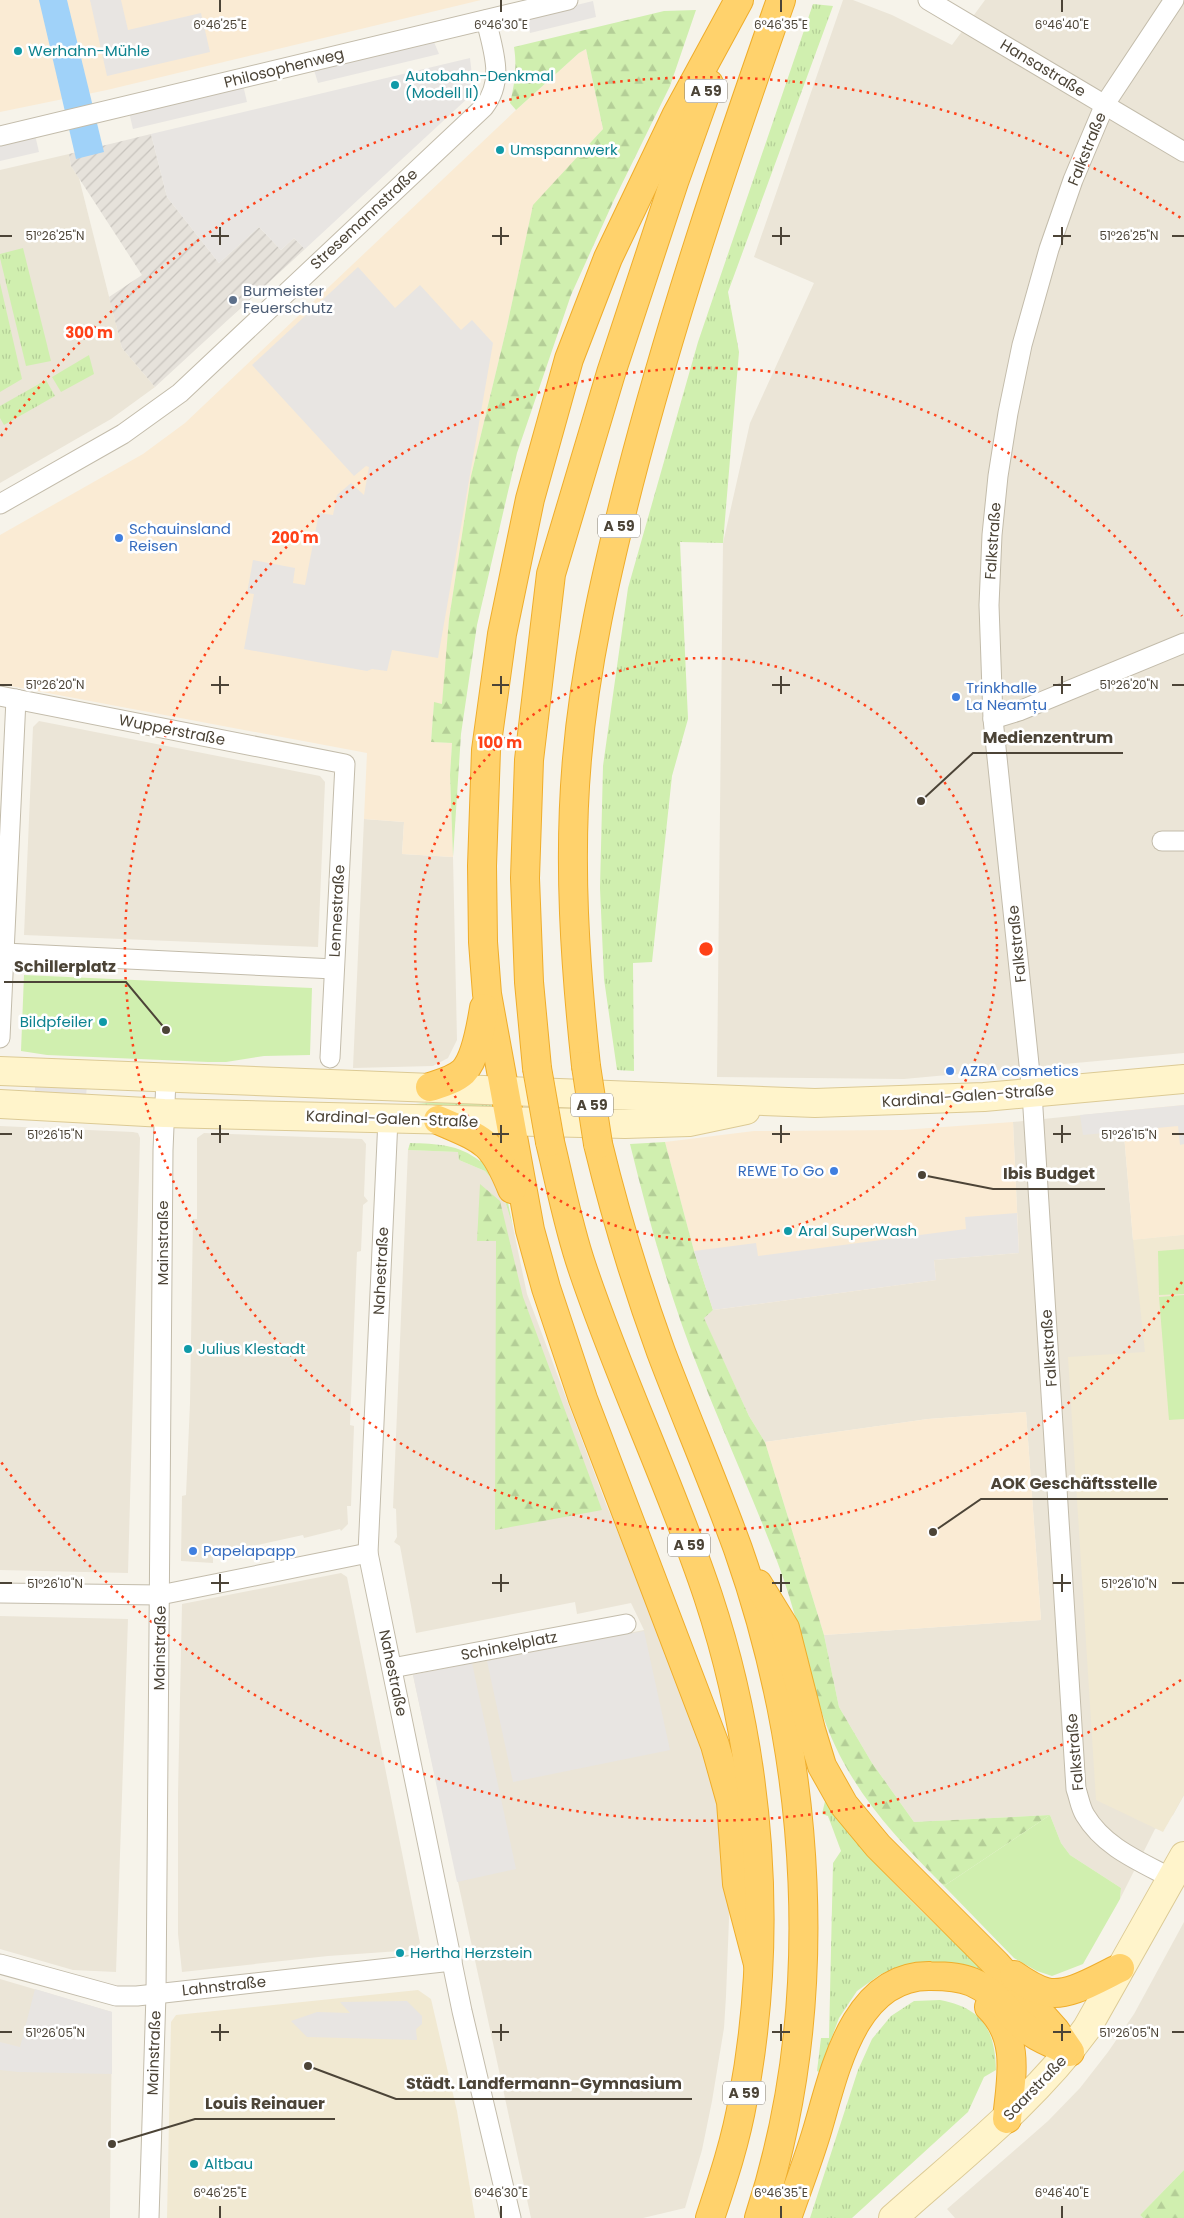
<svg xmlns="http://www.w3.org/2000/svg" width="1184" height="2218" font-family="Poppins,sans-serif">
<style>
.residential{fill:#ebe5d7}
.commercial{fill:#faebd4}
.industrial{fill:url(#industrial-furrows)}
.education{fill:#f1e9d2}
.grass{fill:url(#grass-tufts)}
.forest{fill:url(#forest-firs)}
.green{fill:#d0efaf}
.parking{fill:#e8e5e2}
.water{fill:#a0d2f9}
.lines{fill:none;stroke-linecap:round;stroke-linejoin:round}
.street-casing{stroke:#c3bcab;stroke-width:21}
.secondary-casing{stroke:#dcca95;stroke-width:30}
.highway-casing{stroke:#efad2b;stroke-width:30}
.street{stroke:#fff;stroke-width:19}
.secondary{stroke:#fff4cb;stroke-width:28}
.highway{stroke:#ffd26c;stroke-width:28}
.highway-bridge-casing{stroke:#efad2b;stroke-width:30;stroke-linecap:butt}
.highway-bridge{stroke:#ffd26c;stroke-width:28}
.ticks{fill:none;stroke:#4c4437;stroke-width:2}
.ring{fill:none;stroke:#ff4118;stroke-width:2.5;stroke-dasharray:2.5 5}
.culture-dot{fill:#0f9aa8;stroke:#fff;stroke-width:2}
.service-dot{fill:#5c6f8a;stroke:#fff;stroke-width:2}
.shop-dot{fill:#3f7fe0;stroke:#fff;stroke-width:2}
.labels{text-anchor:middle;stroke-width:5;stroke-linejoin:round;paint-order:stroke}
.shield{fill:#fff;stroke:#827c73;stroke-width:1}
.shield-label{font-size:14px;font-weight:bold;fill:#4c4437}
.culture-label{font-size:15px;fill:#0d838f;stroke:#fff;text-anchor:start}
.street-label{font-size:15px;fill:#4c4437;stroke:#fff}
.service-label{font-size:15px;fill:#4e5e75;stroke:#fff;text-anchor:start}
.shop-label{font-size:15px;fill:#366cbe;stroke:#fff;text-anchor:start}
.ticks-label{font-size:12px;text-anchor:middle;fill:#4c4437;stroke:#fff;stroke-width:5;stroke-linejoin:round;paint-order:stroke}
.centre{fill:#ff4118;stroke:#fff;stroke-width:2.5}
.ring-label{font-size:15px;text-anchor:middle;font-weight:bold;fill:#ff4118;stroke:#fff;stroke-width:5;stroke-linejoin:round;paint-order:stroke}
.leader{fill:none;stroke:#4c4437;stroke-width:2}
.callout-dot{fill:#4c4437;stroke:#fff;stroke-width:2}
.callout-label{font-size:16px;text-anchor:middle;font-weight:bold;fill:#4c4437;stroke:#fff;stroke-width:5;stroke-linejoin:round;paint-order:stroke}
</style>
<defs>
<pattern id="industrial-furrows" width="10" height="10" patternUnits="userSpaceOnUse" patternTransform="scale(1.25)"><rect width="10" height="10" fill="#e6e2db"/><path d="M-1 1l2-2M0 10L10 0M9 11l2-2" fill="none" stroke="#c7c3bd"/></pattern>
<pattern id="grass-tufts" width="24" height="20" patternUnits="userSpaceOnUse" patternTransform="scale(1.25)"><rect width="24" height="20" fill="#d0efaf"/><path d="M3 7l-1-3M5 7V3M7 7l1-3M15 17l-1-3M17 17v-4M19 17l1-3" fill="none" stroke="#b4ce97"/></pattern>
<pattern id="forest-firs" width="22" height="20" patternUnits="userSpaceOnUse" patternTransform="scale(1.25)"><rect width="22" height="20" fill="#d0efaf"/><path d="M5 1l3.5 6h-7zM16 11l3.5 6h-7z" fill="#b4ce97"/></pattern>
</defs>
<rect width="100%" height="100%" fill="#f6f3ea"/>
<g class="residential">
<polygon points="843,0 853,0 892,15 952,45 985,0 1184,0 1184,1053 904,1079 717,1077 723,543 750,423 814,283 754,257"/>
<polygon points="69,154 71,166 79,178 122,348 155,387 111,419 0,483 0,170"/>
<polygon points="39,721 320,776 325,782 318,947 24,935 33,727"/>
<polygon points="364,819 404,822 402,854 453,857 457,1040 448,1058 433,1066 353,1068"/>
<polygon points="1122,1111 1133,1240 1184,1235 1184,1795 1173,1815 1155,1829 1120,1899 1121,1888 1070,1855 1061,1843 1050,1815 914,1822 872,1763 839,1707 824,1635 1041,1620 1026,1412 928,1419 765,1442 749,1416 703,1317 713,1310 936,1280 934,1260 1019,1253 1013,1122"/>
<polygon points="0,1126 133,1132 138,1133 140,1138 128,1573 0,1570"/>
<polygon points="204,1133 362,1139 366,1144 364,1196 368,1201 363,1205 361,1251 357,1252 350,1425 354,1426 351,1506 347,1506 348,1524 341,1531 340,1529 304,1538 303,1535 235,1550 235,1553 213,1557 213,1563 181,1561 182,1496 186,1495 190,1403 193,1219 197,1219 197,1138"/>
<polygon points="408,1150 459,1152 459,1160 485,1171 502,1191 513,1227 527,1294 606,1504 700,1727 715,1770 728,1863 729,1919 726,1996 724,2028 712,2101 702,2150 685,2208 643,2218 531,2218 413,1675 644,1630 631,1603 577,1614 575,1602 416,1633 400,1546 394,1542 397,1537 396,1509 393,1508"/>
<polygon points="341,1573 347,1577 420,1943 414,1950 328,1956 182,1972 178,1934 178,1794 182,1604"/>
<polygon points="0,1616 128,1619 116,1972 73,1970 0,1949"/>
<polygon points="1184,1922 1184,2170 1140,2215 1143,2218 955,2218 947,2209 1048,2121 1080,2088 1108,2052 1134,2014"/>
<polygon points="0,1979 112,2012 110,2218 0,2218"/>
</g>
<g class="commercial">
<polygon points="0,0 481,0 107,90 0,112"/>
<polygon points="586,49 603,129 533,206 507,326 471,476 449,619 445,687 442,704 434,703 431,742 452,743 450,775 453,857 402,854 404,822 364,819 367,753 0,684 0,535 143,454 185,423 516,110 579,53"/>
<polygon points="1184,1105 1184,1235 1133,1240 1122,1111"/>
<polygon points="1013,1122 1019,1253 934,1260 936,1280 713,1310 694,1251 665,1142 754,1131 902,1130"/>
<polygon points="1026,1412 1041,1620 824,1635 765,1442 928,1419"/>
</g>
<polygon class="industrial" points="151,134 167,197 219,263 259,227 281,250 294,238 305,249 155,387 122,348 109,297 142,275 71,166 69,154"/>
<g class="education">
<polygon points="1184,1235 1184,1795 1163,1832 1096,1800 1068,1357 1145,1352 1133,1240"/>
<polygon points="418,1990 431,1999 457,2111 475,2218 167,2218 171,2022 176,2015"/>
</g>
<g class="grass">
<polygon points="813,4 833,6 728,292 739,352 723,543 680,542 688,719 672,776 652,962 633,963 634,1071 617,1070 604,979 600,888 603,766 628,588 698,342"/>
<polygon points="23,248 51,361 26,366 0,258 0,254"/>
<polygon points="0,283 22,379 0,392"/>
<polygon points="89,355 94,374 61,392 52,377"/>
<polygon points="46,380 55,396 4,425 0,418 0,406"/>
<polygon points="474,1099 492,1102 493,1106 492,1109 404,1105"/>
<path d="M 410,1143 C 437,1144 458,1144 480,1161 L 484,1158 L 505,1188 L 513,1227 L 502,1191 L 485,1171 L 459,1160 L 458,1152 L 408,1150 Z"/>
<path d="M 826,1797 C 841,1817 856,1839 872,1859 C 914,1907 963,1950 1010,1994 L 903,1966 L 881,1974 L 857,1991 L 839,2018 L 819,2072 L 817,2071 L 821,2038 L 829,2038 L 833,1863 L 841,1851 L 828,1816 L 822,1814 Z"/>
<path d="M 940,2000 C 982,2008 995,2029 996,2070 L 984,2077 L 968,2112 L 852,2218 L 810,2218 L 858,2070 L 872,2039 L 891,2016 L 914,2001 Z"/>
</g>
<g class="forest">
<path d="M 696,10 L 670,86 L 614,200 L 571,295 L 517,453 L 477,625 L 461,734 L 453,857 L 450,775 L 452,743 L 431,742 L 434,702 L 442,704 L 449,619 L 471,476 L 507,326 L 533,205 L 603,129 L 586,49 L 579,53 L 516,110 L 510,103 C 515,83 517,67 514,47 L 664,11 Z"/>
<path d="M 665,1142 L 694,1251 L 713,1310 L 704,1318 L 749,1416 L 765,1442 L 824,1635 L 839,1707 L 872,1763 L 914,1822 L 1050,1815 L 944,1886 C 891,1833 845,1784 821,1710 C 805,1661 796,1609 777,1561 C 747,1482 710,1404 682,1325 C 661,1265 645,1205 630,1144 Z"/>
<polygon points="480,1184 500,1201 523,1297 602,1510 495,1530 496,1241 477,1241"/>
<polygon points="1184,2170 1184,2218 1143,2218 1140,2215"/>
</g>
<g class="green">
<polygon points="24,975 312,988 310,1055 264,1056 226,1062 208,1062 47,1055 21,1051"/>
<polygon points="1184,1249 1184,1294 1159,1295 1158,1251"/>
<polygon points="1184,1295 1184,1419 1169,1420 1159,1297"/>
<polygon points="1050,1815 1061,1843 1070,1855 1121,1888 1120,1899 1083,1964 1052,1976 1037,1971 1014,1958 944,1886"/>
</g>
<g class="parking">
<polygon points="90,0 121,0 128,30 201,13 210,52 107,76"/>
<polygon points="593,1 596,17 530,33 527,17"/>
<polygon points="434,42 439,54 318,83 314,70"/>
<polygon points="470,58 473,84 469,97 305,249 294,238 281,250 259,227 219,263 167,197 151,134"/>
<polygon points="243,85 247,102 133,129 129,112"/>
<polygon points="35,135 39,152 0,161 0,143"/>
<polygon points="358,267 395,308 420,285 461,330 472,320 493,343 438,658 392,650 387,671 372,669 367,671 244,649 254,594 247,593 253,560 295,568 293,583 305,585 319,513 333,515 337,495 351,483 364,495 369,467 366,466 354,476 252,365"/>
<polygon points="35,1079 87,1083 86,1098 35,1095"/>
<polygon points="1184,1105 1184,1144 1180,1145 1178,1126 1083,1135 1080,1115"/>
<polygon points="1017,1213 1019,1253 934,1260 936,1280 713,1310 694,1251 756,1243 758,1256 966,1229 965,1217"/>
<polygon points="644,1631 670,1750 513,1782 487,1661"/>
<polygon points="472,1663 516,1869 457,1882 413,1675"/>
<polygon points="35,1989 112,2012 112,2074 18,2072 0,2070 0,2042 20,2047"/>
<polygon points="407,2001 422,2016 422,2024 416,2029 417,2040 307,2037 291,2021 317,2012 350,2013 340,2002"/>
</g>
<polygon class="water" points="39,0 67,0 104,152 76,159"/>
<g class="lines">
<g class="street-casing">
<g id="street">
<polyline points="928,0 1184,152"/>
<polyline points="0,136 568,0"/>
<path d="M 0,504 L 123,434 L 180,393 L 484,107 C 505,80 493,50 486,20"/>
<polyline points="0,696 345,764 330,1058"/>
<polyline points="993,719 1019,711 1184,643"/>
<polyline points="1162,841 1184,841"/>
<polyline points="4,953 334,969"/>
<polyline points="0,1038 16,699"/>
<polyline points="388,1119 368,1553 462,2011 511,2218"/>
<polyline points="0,1593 160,1595 368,1553"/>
<polyline points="392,1668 626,1624"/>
<path d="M 1171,1878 C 1139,1861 1104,1847 1085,1815 C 1080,1807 1079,1797 1076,1789 L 1032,1093 L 993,719 L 989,605 L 992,535 L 998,476 L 1008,413 L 1022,345 L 1049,249 L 1073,180 L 1105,104 L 1174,0"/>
<polyline points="0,1964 116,1996 137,1996 452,1961"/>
<polyline points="149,2218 156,1994 163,1150 166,1079"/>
</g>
</g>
<g class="secondary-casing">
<g id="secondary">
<polyline points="0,1071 815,1103 984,1097 1184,1079"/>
<polyline points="0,1104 164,1113 625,1124 689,1122 746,1110"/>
<path d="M 893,2218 C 961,2157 1033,2102 1087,2028 L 1184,1856"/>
</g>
</g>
<g class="highway-casing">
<g id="highway">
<polyline points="739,0 676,116 608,258 569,359 530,499 502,634 486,750 482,866 483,942 487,994 530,1230 546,1288 583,1399 715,1745 731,1802 737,1884 758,1964"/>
<path d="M 586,1066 C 575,964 568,862 577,759 C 585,665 606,574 629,483 C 671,320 725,159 781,0"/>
<polyline points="537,1068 529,982 525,878 529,760 551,574 611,373 674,182 709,84"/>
<path d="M 430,1087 C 442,1083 454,1080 463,1072 C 476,1059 481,1026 484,1008"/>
<path d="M 438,1120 C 484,1140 492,1140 512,1189"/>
<path d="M 550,1142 C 560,1183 568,1226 582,1267 C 619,1378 671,1485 708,1596 C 761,1756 774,1934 743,2099 C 736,2140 723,2179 710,2218"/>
<path d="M 598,1144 C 615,1214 636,1283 661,1352 C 686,1418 714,1483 738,1549 C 812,1760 829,2004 759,2218"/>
<polyline points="758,1584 785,1628 811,1730 822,1766 844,1805 878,1846 996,1964 1055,2030 1070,2052"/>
<path d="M 1014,1975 C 1024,1982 1034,1989 1046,1992 C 1068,1998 1100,1977 1120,1968"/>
<path d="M 989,2007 C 1021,2038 1011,2079 1007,2119"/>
<path d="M 787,2218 C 797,2189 808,2161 817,2131 C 834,2074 853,1974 931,1976 C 945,1976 960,1977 972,1982 C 996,1992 1008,2014 1027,2029 C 1037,2038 1052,2043 1064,2049"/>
</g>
</g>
<use href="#street" class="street"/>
<use href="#secondary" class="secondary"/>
<use href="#highway" class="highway"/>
<g class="highway-bridge-casing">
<g id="highway-bridge">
<polyline points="586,1066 598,1144"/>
<polyline points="537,1068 550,1142"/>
</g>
</g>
<use href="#highway-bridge" class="highway-bridge"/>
</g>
<path class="ticks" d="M 220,0 L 220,12M 501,0 L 501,12M 781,0 L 781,12M 1062,0 L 1062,12M 220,227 L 220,245M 501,227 L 501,245M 781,227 L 781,245M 1062,227 L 1062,245M 0,236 L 12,236M 211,236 L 229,236M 492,236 L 509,236M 772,236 L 790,236M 1053,236 L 1071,236M 1172,236 L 1184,236M 220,676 L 220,694M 501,676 L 501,694M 781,676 L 781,694M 1062,676 L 1062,694M 0,685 L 12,685M 211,685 L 229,685M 492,685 L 509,685M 772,685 L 790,685M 1053,685 L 1071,685M 1172,685 L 1184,685M 220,1125 L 220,1143M 501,1125 L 501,1143M 781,1125 L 781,1143M 1062,1125 L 1062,1143M 0,1134 L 12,1134M 211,1134 L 229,1134M 492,1134 L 509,1134M 772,1134 L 790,1134M 1053,1134 L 1071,1134M 1172,1134 L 1184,1134M 220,1574 L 220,1592M 501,1574 L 501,1592M 781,1574 L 781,1592M 1062,1574 L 1062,1592M 0,1583 L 12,1583M 211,1583 L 229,1583M 492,1583 L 509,1583M 772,1583 L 790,1583M 1053,1583 L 1071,1583M 1172,1583 L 1184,1583M 220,2024 L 220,2041M 501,2024 L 501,2041M 781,2024 L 781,2041M 1062,2024 L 1062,2041M 0,2032 L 12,2032M 211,2032 L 229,2032M 492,2032 L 509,2032M 772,2032 L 790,2032M 1053,2032 L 1071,2032M 1172,2032 L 1184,2032M 220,2206 L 220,2218M 501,2206 L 501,2218M 781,2206 L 781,2218M 1062,2206 L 1062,2218"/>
<g class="ring">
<circle cx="706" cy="949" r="291"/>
<path d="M1182 1282A581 581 0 1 1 1182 616"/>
<path d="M1181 1680A872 872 0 0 1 1 1462M1 436A872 872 0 0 1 1181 218"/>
</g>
<g class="culture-dot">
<circle cx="18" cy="51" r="5"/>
<circle cx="395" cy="85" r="5"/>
<circle cx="500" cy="150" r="5"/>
<circle cx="103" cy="1022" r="5"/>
<circle cx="788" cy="1231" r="5"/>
<circle cx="188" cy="1349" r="5"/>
<circle cx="400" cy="1953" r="5"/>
<circle cx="194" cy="2164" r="5"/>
</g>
<circle class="service-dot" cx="233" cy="300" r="5"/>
<g class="shop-dot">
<circle cx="119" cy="538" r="5"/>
<circle cx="956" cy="697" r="5"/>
<circle cx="950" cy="1071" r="5"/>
<circle cx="834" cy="1171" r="5"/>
<circle cx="193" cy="1551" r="5"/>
</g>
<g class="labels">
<g class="shield">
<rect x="685" y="79.5" width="42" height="23" rx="4"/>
<rect x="598" y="514.5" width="42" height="23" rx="4"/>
<rect x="571" y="1093.5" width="42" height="23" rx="4"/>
<rect x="668" y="1533.5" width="42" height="23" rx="4"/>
<rect x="723" y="2081.5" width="42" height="23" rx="4"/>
</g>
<g class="shield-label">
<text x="706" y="96">A 59</text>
<text x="619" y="531">A 59</text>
<text x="592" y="1110">A 59</text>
<text x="689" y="1550">A 59</text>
<text x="744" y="2098">A 59</text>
</g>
<g class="culture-label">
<text x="28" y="56">Werhahn-Mühle</text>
<text x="405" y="81">Autobahn-Denkmal<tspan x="405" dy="17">(Modell II)</tspan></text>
<text x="510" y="155">Umspannwerk</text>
<text x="93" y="1027" text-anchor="end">Bildpfeiler</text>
<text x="798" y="1236">Aral SuperWash</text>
<text x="198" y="1354">Julius Klestadt</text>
<text x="410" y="1958">Hertha Herzstein</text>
<text x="204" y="2169">Altbau</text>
</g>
<g class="street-label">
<text transform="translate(284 68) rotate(-14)" y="5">Philosophenweg</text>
<text transform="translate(1043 68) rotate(31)" y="5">Hansastraße</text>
<text transform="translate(1087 149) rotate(-68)" y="5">Falkstraße</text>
<text transform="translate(364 219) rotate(-43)" y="5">Stresemannstraße</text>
<text transform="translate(993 541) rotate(-86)" y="5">Falkstraße</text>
<text transform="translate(172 730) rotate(11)" y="5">Wupperstraße</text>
<text transform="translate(337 911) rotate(-87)" y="5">Lennestraße</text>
<text transform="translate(1017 944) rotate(-96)" y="5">Falkstraße</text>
<text transform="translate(968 1096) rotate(-4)" y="5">Kardinal-Galen-Straße</text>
<text transform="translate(392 1119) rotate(2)" y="5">Kardinal-Galen-Straße</text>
<text transform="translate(163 1243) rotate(-90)" y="5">Mainstraße</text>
<text transform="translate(381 1271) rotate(-87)" y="5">Nahestraße</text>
<text transform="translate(1049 1348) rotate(-94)" y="5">Falkstraße</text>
<text transform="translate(509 1646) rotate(-11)" y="5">Schinkelplatz</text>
<text transform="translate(160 1648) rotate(-89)" y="5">Mainstraße</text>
<text transform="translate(393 1673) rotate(78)" y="5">Nahestraße</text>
<text transform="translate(1075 1752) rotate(-95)" y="5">Falkstraße</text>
<text transform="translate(224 1986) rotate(-6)" y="5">Lahnstraße</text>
<text transform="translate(154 2053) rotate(-88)" y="5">Mainstraße</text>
<text transform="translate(1035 2088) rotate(-46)" y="5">Saarstraße</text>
</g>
<g class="service-label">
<text x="243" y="296">Burmeister<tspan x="243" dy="17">Feuerschutz</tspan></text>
</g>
<g class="shop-label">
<text x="129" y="534">Schauinsland<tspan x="129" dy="17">Reisen</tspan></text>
<text x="966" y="693">Trinkhalle<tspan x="966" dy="17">La Neamțu</tspan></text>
<text x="960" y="1076">AZRA cosmetics</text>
<text x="824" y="1176" text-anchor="end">REWE To Go</text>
<text x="203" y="1556">Papelapapp</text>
</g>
</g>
<g class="ticks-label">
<text x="220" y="29">6°46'25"E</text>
<text x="501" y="29">6°46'30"E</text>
<text x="781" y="29">6°46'35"E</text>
<text x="1062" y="29">6°46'40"E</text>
<text x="55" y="240">51°26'25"N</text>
<text x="1129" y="240">51°26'25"N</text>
<text x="55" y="689">51°26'20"N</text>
<text x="1129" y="689">51°26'20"N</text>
<text x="55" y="1139">51°26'15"N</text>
<text x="1129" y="1139">51°26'15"N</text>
<text x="55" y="1588">51°26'10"N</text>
<text x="1129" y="1588">51°26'10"N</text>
<text x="55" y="2037">51°26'05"N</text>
<text x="1129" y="2037">51°26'05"N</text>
<text x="220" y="2197">6°46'25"E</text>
<text x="501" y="2197">6°46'30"E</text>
<text x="781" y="2197">6°46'35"E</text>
<text x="1062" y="2197">6°46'40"E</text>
</g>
<circle cx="706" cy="949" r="8" class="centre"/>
<g class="ring-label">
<text x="89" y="338">300 m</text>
<text x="295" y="543">200 m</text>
<text x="500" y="748">100 m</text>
</g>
<path class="leader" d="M921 801L973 753H1123M166 1030L126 982H4M922 1175L993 1189H1105M933 1532L981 1499H1168M308 2066L396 2099H692M112 2144L195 2119H335"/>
<g class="callout-dot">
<circle cx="921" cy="801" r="5"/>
<circle cx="166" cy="1030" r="5"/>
<circle cx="922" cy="1175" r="5"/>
<circle cx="933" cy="1532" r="5"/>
<circle cx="308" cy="2066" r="5"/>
<circle cx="112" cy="2144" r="5"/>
</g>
<g class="callout-label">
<text x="1048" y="743">Medienzentrum</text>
<text x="65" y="972">Schillerplatz</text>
<text x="1049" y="1179">Ibis Budget</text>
<text x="1074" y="1489">AOK Geschäftsstelle</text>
<text x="544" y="2089">Städt. Landfermann-Gymnasium</text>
<text x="265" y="2109">Louis Reinauer</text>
</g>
</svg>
